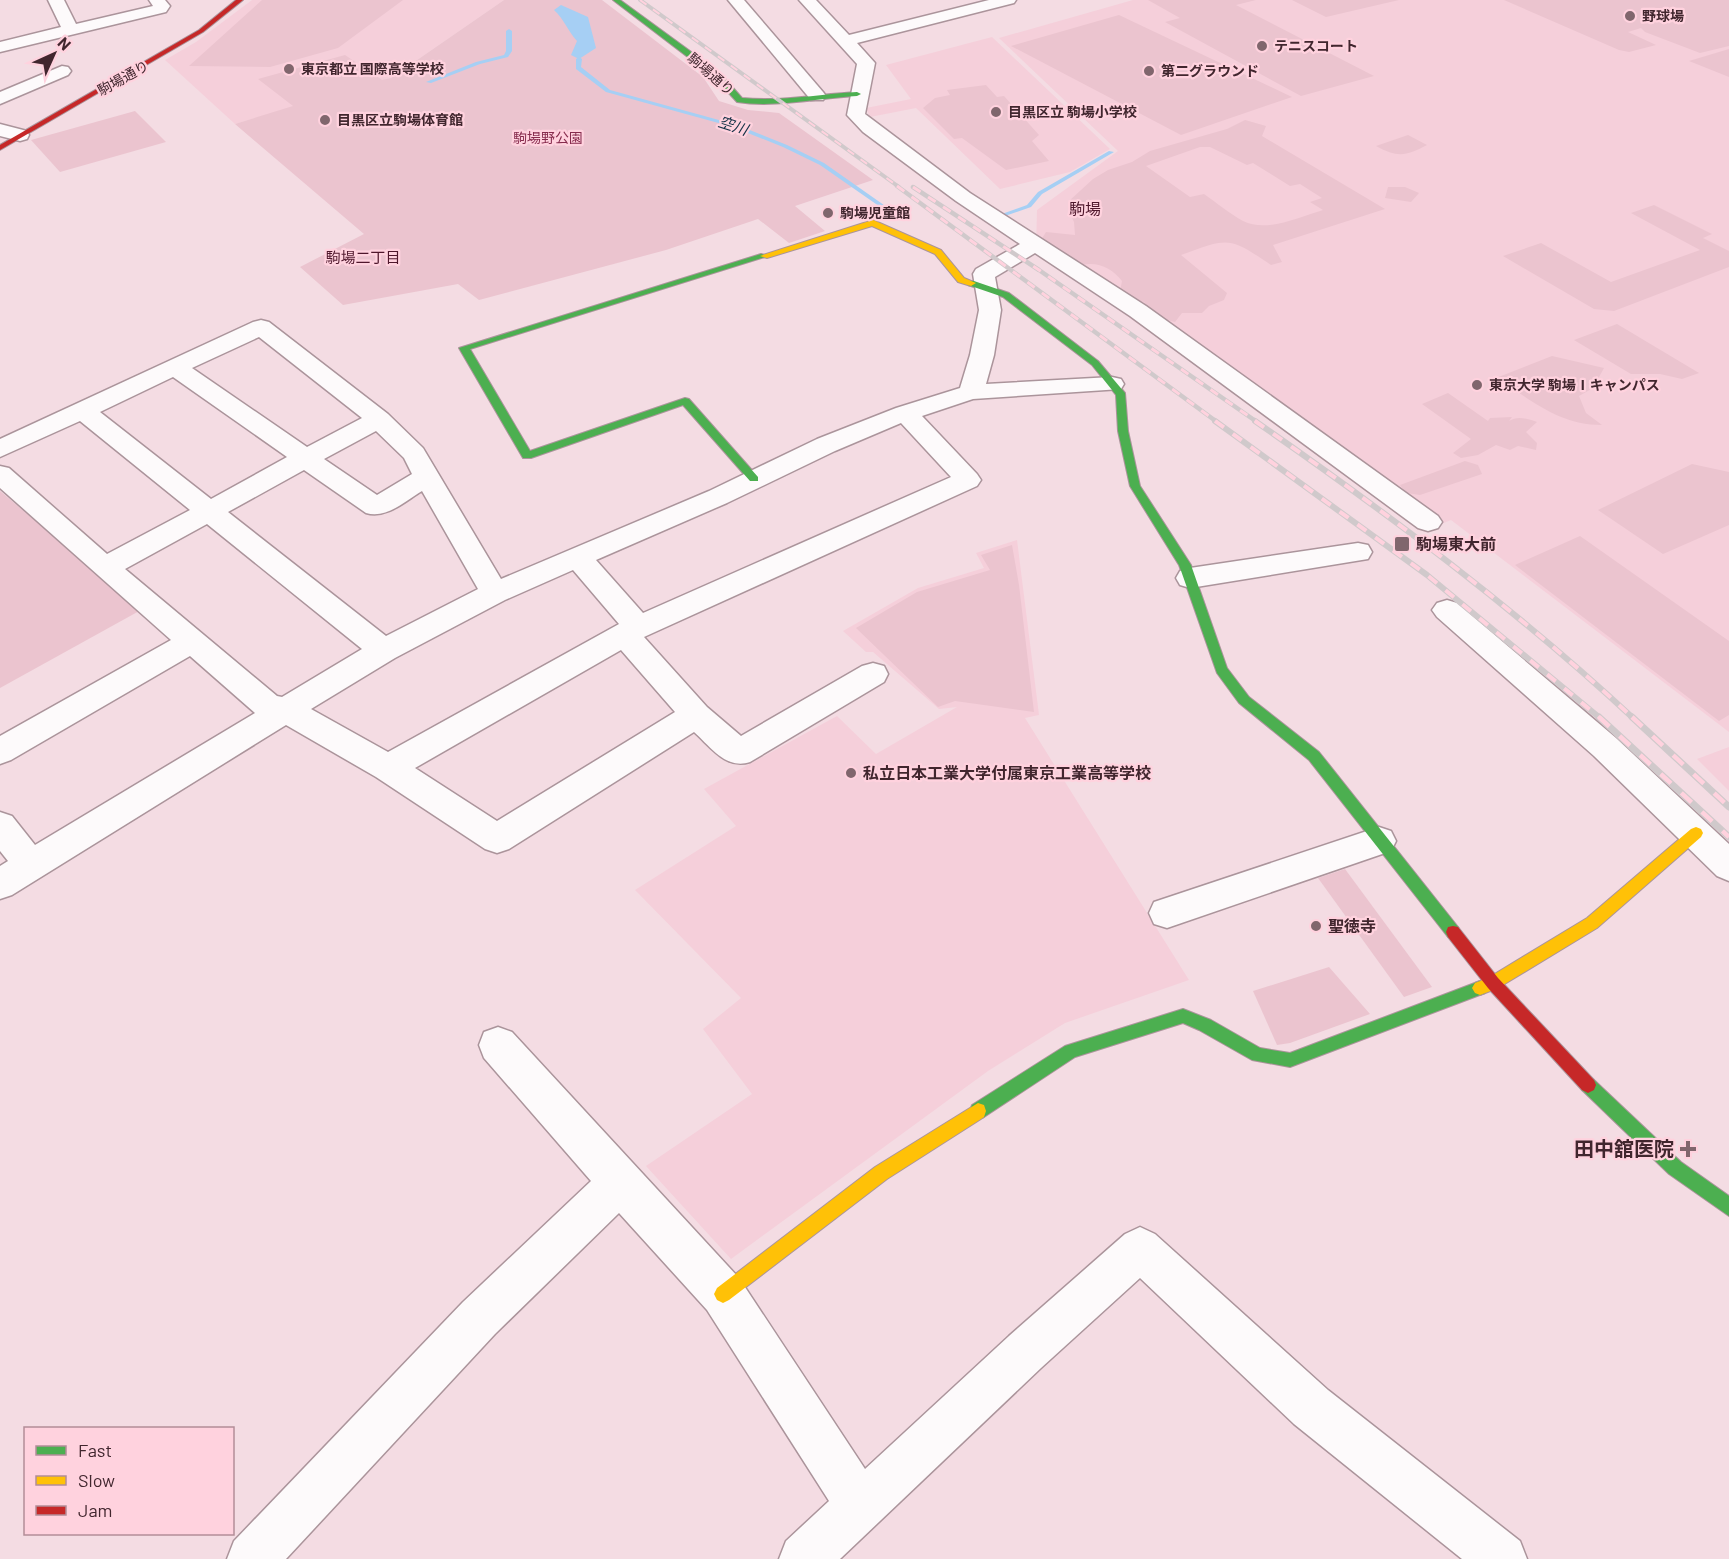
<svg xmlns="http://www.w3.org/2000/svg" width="1729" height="1559" font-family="Barlow,'Noto Sans JP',sans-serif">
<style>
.built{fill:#f5cfda}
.green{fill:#ebc4cf;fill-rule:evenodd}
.water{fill:#a6cff4}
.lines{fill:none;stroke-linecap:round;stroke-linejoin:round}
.stream{fill:#a6cff4;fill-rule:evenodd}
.street-casing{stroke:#ab949b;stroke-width:3}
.fast-casing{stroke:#ab949b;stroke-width:2}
.slow-casing{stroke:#ab949b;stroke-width:2}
.jam-casing{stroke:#ab949b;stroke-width:2}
.street{fill:#fdfafb;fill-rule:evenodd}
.fast{fill:#4caf50;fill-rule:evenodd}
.slow{fill:#ffc107;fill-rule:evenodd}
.jam{fill:#c62828;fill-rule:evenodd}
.rail-far3-casing{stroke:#d0c9cb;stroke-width:4}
.rail-far2-casing{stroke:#d0c9cb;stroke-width:4.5}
.rail-far1-casing{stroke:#d0c9cb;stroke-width:6}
.rail-casing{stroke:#d0c9cb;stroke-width:7}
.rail-far3{stroke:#ffd2de;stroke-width:2;stroke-dasharray:8;stroke-linecap:butt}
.rail-far2{stroke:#ffd2de;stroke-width:3;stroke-dasharray:9;stroke-linecap:butt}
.rail-far1{stroke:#ffd2de;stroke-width:4;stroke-dasharray:11;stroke-linecap:butt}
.rail{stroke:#ffd2de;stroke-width:4.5;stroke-dasharray:14;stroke-linecap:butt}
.poi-dot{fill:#80666d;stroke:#ffd2de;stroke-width:2}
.labels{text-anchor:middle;stroke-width:4.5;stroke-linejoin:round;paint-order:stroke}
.far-poi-label{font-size:14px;font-weight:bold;fill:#41262e;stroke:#ffd2de;text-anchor:start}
.far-street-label{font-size:14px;fill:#41262e;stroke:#ffd2de}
.far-park-label{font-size:14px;fill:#872b4d;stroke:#ffd2de}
.far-water-label{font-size:15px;font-style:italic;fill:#112f44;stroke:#ffd2de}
.far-neighbourhood-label{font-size:15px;fill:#4f172c;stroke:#ffd2de}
.far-quarter-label{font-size:16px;fill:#4f172c;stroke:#ffd2de}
.poi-label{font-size:16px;font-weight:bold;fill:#41262e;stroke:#ffd2de;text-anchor:start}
.near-poi-label{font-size:20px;font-weight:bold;fill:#41262e;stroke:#ffd2de;text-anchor:end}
</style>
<rect width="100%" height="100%" fill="#f4dce3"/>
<g class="built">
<polygon points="252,0 504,0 391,78 235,124 165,60 196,42"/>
<polygon points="1133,0 1729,0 1729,732 1451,520 1427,530 1036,251 1037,210 1118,151 999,38"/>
<polygon points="992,37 1110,149 1070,172 1000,189 916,108 870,117 866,108 911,99 886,65"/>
<polygon points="1017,540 1039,715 1025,718 1189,980 1065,1023 988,1071 731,1259 646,1166 752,1094 703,1029 741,998 635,890 736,826 704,789 837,716 876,754 957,707 939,709 873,652 866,652 843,631 918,588 984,568 976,553"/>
<polygon points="1729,747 1729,791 1697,759"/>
</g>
<g class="green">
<polygon points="262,0 403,0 338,48 270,67 189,66"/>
<polygon points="504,0 602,0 703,77 719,101 748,110 779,113 873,180 795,206 825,231 789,243 758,219 666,250 479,300 458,284 343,305 300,267 364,234 235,124 293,106 258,79 345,55 382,80 391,78"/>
<polygon points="1148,0 1256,0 1236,5 1374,76 1301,96 1165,22 1180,18"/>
<polygon points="1292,0 1399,0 1326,17"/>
<polygon points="1504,0 1729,0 1729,46 1700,53 1645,32 1641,28 1628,32 1656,45 1629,52 1619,50"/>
<polygon points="1119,15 1292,97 1181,135 1011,46"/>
<polygon points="1729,49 1729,77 1689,61"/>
<polygon points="986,85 997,97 1004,96 1039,135 1032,141 1049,161 1006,170 962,138 954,139 923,108 935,98 950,95 947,90"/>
<polygon points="135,111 166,142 60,172 31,140"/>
<path d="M 1245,120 L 1266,126 L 1262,136 L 1385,209 L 1273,245 L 1282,262 L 1271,265 C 1228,236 1229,238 1181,255 L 1227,293 L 1224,300 L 1209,306 L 1202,313 L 1182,313 L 1175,322 C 1161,319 1152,314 1144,302 L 1129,299 L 1120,291 L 1122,281 C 1113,269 1098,261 1082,265 L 1041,240 L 1046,232 L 1075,235 L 1074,222 L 1068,209 L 1069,201 L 1093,179 L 1108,170 L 1132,162 L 1150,151 L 1227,129 ZM 1200,147 L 1210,147 L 1247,165 L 1253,163 L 1290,186 L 1300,184 L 1322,198 L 1310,202 L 1323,210 C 1299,217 1267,233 1243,221 C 1230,214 1217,203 1204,194 L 1190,197 L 1146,166 Z"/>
<path d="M 1408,135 L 1427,145 C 1406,156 1398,158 1376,146 Z"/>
<polygon points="1388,187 1405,187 1419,193 1411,202 1385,198"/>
<polygon points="1654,205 1712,234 1703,238 1729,251 1729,267 1614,311 1594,309 1503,256 1541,243 1611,282 1700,250 1631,213"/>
<polygon points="1617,324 1699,373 1682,379 1660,374 1631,374 1574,340"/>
<path d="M 1552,356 L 1604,368 L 1593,388 L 1579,396 L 1586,413 L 1602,425 C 1558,425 1532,400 1496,378 Z"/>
<path d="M 1448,393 L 1488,421 L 1490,418 L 1512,417 L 1509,421 C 1518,415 1527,419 1537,422 L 1526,432 L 1537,443 L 1536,450 L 1518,446 L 1510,450 L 1496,445 L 1478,455 L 1461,458 L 1453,453 L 1471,439 L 1422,404 Z"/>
<polygon points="1465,461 1478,465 1482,474 1420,495 1406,493 1400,485"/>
<polygon points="1692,464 1729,472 1729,525 1663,554 1598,510"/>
<polygon points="0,491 141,610 0,688"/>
<polygon points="1580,536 1729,641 1729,715 1719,721 1515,565"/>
<polygon points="1012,545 1019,585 1034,712 955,701 938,707 856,628 917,592 990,570 981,555"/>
<polygon points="1345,869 1432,987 1404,997 1318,878"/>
<polygon points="1329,967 1370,1014 1290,1043 1277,1045 1253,991"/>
</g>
<path class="water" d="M 561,5 L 588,17 L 596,48 L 579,59 L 571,55 L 577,41 C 568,31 564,19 554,10 Z"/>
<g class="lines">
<g class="stream">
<polygon points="509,29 512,31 512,51 508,57 480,64 431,83 426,82 476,62 504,55 506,51 506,31"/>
<polygon points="579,57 582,59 581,67 610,90 737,125 787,145 824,163 891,210 886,211 820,165 783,147 733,127 606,92 576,69 576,59"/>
<polygon points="1109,151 1114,152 1042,194 1031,207 1002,217 999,215 1027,205 1038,192"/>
</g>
<g class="street-casing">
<g id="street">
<polygon points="48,0 64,0 76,24 153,6 149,0 165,0 170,6 166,12 0,52 0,42 61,27"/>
<polygon points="728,0 744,0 823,92 826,96 823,100 811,100"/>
<path d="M 799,0 L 816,0 L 849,35 L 989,0 L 1016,0 L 1014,3 L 857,43 L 875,63 L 865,114 L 970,193 L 1146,306 L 1438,516 L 1442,522 L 1438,528 L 1428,531 L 1418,528 L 1130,316 L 1035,253 L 995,277 L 1001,310 L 994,355 L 986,384 L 1112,377 L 1121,379 L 1124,384 L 1121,389 L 973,399 L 922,416 L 977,474 L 981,480 L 977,486 L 644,637 L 707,707 L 741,736 L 862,666 L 873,663 L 884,666 L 888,674 L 884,682 L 750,762 C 726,770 711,747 694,732 L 509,849 L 497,853 L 485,849 L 376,777 L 286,725 L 12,895 L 0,899 L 0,866 L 8,861 L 0,851 L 0,812 L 12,816 L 35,845 L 255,713 L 190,656 L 11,760 L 0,764 L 0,736 L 171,640 L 0,488 L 0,466 L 9,468 L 107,554 L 190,510 L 80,421 L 0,457 L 0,439 L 253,322 L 261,320 L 269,322 L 388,414 L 423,448 L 501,579 L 709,491 L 817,439 L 896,408 L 960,388 L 970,355 L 979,310 L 973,274 L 976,269 L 1020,244 L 956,201 L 863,132 L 847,115 L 857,64 ZM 259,337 L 362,418 L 307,447 L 192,368 ZM 173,377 L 287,457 L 211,499 L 100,412 ZM 901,423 L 951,477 L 643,613 L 596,560 L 727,503 L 835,451 ZM 376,431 L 404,458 L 412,474 L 377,495 L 324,459 ZM 304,470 L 366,513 C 387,519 405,501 422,491 L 478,589 L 386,636 L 228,512 ZM 207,524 L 362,649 L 282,697 L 277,696 L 125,569 ZM 573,570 L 619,624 L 388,752 L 311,709 L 395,658 L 505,600 ZM 621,650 L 675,712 L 497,821 L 415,768 Z"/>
<polygon points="62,66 68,67 71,71 68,75 0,104 0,92"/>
<polygon points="0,124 27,131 29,135 27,139 20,141 0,136"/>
<polygon points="1358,543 1368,545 1372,552 1368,559 1190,588 1180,585 1176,578 1180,571 1190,568"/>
<polygon points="1447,600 1457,603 1616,738 1729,844 1729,881 1717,876 1594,756 1437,617 1432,610 1437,603"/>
<polygon points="1379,827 1391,831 1396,841 1391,851 1167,928 1154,924 1149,913 1154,902"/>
<polygon points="498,1027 512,1032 739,1278 865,1469 1009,1336 1125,1234 1140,1227 1155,1234 1328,1390 1520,1541 1527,1559 1462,1559 1294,1424 1140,1278 1041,1368 840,1559 779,1559 786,1541 829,1501 707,1310 619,1213 495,1334 286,1559 227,1559 234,1541 463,1302 591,1181 484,1058 479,1045 484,1032"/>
</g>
</g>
<g class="fast-casing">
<g id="fast">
<path d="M 613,0 L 620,0 L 720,73 L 742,98 C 780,102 819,94 857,92 L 861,94 L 857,96 C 818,98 775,108 737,102 L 714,77 Z"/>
<polygon points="761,254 768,256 470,349 530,451 685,398 689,399 758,477 758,481 750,481 683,405 531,458 523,458 459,348"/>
<polygon points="968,281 974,281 1009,293 1098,361 1125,393 1128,431 1140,486 1191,565 1227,668 1249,697 1319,752 1458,927 1460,932 1458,937 1453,938 1448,937 1309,760 1239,703 1217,673 1179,565 1130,486 1118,431 1116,395 1092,365 1003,297 968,285"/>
<polygon points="1480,981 1485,983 1488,988 1485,993 1290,1067 1252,1060 1199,1030 1183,1023 1075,1057 984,1117 978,1119 972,1117 970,1111 972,1105 1065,1046 1183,1009 1211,1020 1260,1048 1290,1053"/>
<polygon points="1588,1077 1594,1080 1681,1162 1729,1196 1729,1216 1669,1174 1582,1090 1580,1085 1582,1080"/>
</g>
</g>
<g class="slow-casing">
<g id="slow">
<polygon points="873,220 941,250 964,278 976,283 971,286 958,282 935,254 872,226 767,258 760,256"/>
<polygon points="1696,827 1701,829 1703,833 1701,837 1597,928 1498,988 1480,995 1475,993 1472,988 1475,983 1488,978 1587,918 1691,829"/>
<polygon points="978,1103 984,1105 986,1111 984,1117 887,1179 729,1300 723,1303 717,1300 714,1294 717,1288 875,1167"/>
</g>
</g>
<g class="jam-casing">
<g id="jam">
<polygon points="236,0 243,0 203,32 0,150 0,145 199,30"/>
<polygon points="1453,926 1458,927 1498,978 1594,1080 1596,1085 1594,1090 1588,1093 1582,1090 1488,988 1448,937 1446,932 1448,927"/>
</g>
</g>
<use href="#street" class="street"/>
<use href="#fast" class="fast"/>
<use href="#slow" class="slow"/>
<use href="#jam" class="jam"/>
<g class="rail-far3-casing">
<polyline id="rail-far3" points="640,0 899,187"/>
</g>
<g class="rail-far2-casing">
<g id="rail-far2">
<polyline points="897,186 1217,422"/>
<polyline points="913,187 1039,270 1257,422"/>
</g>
</g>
<g class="rail-far1-casing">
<g id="rail-far1">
<polyline points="1215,421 1427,575 1600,718"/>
<path d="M 1255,421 C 1387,513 1516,609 1633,718"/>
</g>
</g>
<g class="rail-casing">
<g id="rail">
<polyline points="1599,717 1729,837"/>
<polyline points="1632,717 1729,807"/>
</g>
</g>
<use href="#rail-far3" class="rail-far3"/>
<use href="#rail-far2" class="rail-far2"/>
<use href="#rail-far1" class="rail-far1"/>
<use href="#rail" class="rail"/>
</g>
<g class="poi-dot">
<circle cx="1630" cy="16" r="6"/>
<circle cx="1262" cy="46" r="6"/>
<circle cx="289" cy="69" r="6"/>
<circle cx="1149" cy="71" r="6"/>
<circle cx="996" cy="112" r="6"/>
<circle cx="325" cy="120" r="6"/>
<circle cx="828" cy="213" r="6"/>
<circle cx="1477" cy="385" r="6"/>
<rect x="1394" y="536" width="16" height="16" rx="3"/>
<circle cx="851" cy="773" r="6"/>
<circle cx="1316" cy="926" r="6"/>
<path d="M1685 1140h6v6h6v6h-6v6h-6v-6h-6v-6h6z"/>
</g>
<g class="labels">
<g class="far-poi-label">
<text x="1642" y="21">野球場</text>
<text x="1274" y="51">テニスコート</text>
<text x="301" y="74">東京都立 国際高等学校</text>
<text x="1161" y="76">第二グラウンド</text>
<text x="1008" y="117">目黒区立 駒場小学校</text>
<text x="337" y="125">目黒区立駒場体育館</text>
<text x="840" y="218">駒場児童館</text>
<text x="1489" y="390">東京大学 駒場Ⅰキャンパス</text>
</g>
<g class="far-street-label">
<text transform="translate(711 74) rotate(41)" y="5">駒場通り</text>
<text transform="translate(123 78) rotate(-29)" y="5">駒場通り</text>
</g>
<g class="far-park-label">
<text x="548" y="143">駒場野公園</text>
</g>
<g class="far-water-label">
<text transform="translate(733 126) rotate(18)" y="5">空川</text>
</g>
<g class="far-neighbourhood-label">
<text x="363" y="263">駒場二丁目</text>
</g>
<g class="far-quarter-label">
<text x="1085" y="215">駒場</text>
</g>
<g class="poi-label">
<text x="1416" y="550">駒場東大前</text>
<text x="863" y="779">私立日本工業大学付属東京工業高等学校</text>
<text x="1328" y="932">聖徳寺</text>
</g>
<g class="near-poi-label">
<text x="1674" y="1156">田中舘医院</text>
</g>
</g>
<rect x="24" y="1427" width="210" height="108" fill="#ffd2de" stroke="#b38d98" stroke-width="1.5"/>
<rect x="36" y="1446" width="30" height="9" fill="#4caf50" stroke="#b38d98" stroke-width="1.5"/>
<text x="78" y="1457" font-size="18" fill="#41262e">Fast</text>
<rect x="36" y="1476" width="30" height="9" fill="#ffc107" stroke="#b38d98" stroke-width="1.5"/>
<text x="78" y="1487" font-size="18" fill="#41262e">Slow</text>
<rect x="36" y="1506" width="30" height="9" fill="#c62828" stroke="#b38d98" stroke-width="1.5"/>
<text x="78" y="1517" font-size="18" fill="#41262e">Jam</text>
<g transform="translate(54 54) rotate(45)" stroke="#ffd2de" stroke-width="4.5" paint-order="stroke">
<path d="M0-4.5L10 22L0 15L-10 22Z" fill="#41262e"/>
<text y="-9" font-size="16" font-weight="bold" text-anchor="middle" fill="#41262e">N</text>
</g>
</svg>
